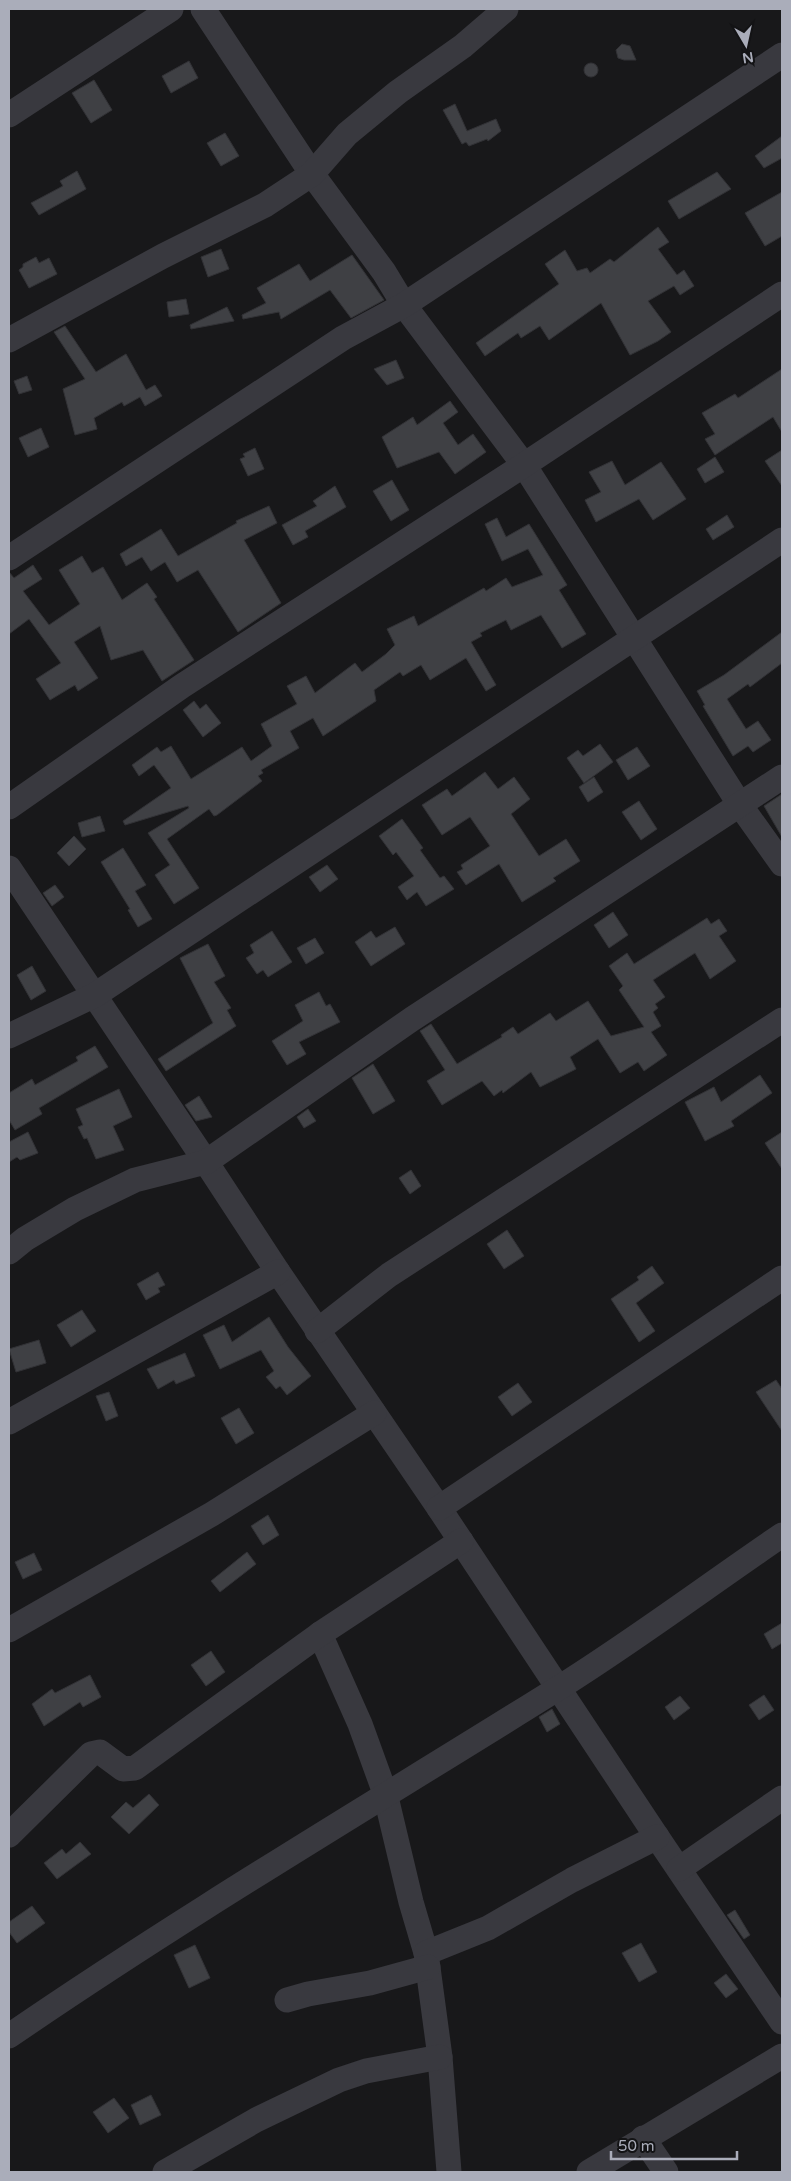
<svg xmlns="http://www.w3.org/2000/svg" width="791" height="2181" font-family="'Varela Round',sans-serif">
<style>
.building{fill:#3f4044;stroke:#323236}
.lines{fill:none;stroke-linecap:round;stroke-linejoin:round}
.minor{stroke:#39393f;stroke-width:25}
</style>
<rect width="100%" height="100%" fill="#18181a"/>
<g class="building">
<polygon points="622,44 630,46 636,60 624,60 618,58 616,50"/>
<polygon points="189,61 198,78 171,93 162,76"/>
<circle cx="591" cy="70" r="7"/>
<polygon points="94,80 112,110 91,123 72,93"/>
<polygon points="455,104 467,131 496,119 501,131 488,141 487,139 469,146 466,142 462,144 443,110"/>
<polygon points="225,133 239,156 221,166 207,143"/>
<polygon points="782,136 782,158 764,168 755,156"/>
<polygon points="77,171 86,189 39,215 31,203 63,186 60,181"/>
<polygon points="717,172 731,189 679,219 668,201"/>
<polygon points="782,192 782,236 765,246 745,213"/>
<polygon points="658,227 669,242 658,249 677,275 684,270 694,286 680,295 674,286 648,301 671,332 658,341 630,355 601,303 549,340 540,326 521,338 518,333 485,356 476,343 559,284 545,264 565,250 577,271 587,268 590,273 610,259 614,262"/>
<polygon points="221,249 229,269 208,277 201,257"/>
<polygon points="352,255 384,300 351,318 330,290 281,319 279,312 243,319 242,315 266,303 257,288 299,264 310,281"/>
<polygon points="36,257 39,263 49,258 57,274 29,288 19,270 23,267 23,264"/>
<polygon points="186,299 189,314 169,317 167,302"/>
<polygon points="227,307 234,321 191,329 190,325"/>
<polygon points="65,326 96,372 126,354 146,390 155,385 162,396 145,406 140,397 124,406 122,402 94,418 97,429 75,435 63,389 85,379 54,332"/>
<polygon points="396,360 404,378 387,385 374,369"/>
<polygon points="782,369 782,432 773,417 715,455 705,439 715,434 702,413 735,394 738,398"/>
<polygon points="27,376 32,390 19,394 14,381"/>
<polygon points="450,401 458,412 443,423 458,445 473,434 486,452 455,474 439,452 397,468 382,437 413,417 417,425"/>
<polygon points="41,428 49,447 28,457 19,438"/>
<polygon points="255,448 264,469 248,476 240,459 245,457 243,454"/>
<polygon points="782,450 782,486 765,461"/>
<polygon points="715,457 724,472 705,483 697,469"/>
<polygon points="612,461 625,485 661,462 686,499 653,520 639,499 596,522 585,500 601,492 589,472"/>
<polygon points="392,480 409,510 391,521 373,491"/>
<polygon points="335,486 346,507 305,531 308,537 293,545 282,525 317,506 313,501"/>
<polygon points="269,506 277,523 244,540 281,603 238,632 198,570 177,582 165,562 151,571 142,557 126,566 120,554 161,529 178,556 237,523 236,521"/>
<polygon points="727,515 734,527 713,540 706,529"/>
<polygon points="497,518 506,537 529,524 567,585 559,590 586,634 562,648 541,615 511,630 506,620 480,633 482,636 471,642 496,685 486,691 466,658 430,680 421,665 403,676 400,672 374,690 376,701 323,736 313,718 290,731 299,748 261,770 263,773 258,776 262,781 217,815 214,816 209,809 167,839 199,888 174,904 155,875 170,865 148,833 189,808 188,806 125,825 123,821 171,788 154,765 139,776 132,765 157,747 161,752 171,746 191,779 242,747 251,761 272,746 261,724 297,704 287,686 306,676 315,693 355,663 362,672 386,654 395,645 387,629 414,616 418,626 484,588 486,591 506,578 512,587 543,575 528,549 502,561 485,524"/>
<polygon points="82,556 92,573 103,567 122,600 147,583 157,597 154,599 194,660 162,681 143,650 111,660 100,626 74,642 98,678 78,691 75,685 50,700 36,679 61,663 29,619 9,634 9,572 14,578 33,565 42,579 23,591 49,625 80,604 59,570"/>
<polygon points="782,632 782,663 750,687 748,684 727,699 746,729 758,721 771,740 753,752 748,746 733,756 703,706 705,705 697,691 724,675"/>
<polygon points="194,701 200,709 206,704 221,723 203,737 183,710"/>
<polygon points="600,744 613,762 584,783 567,758 578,750 583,756"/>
<polygon points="637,747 650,766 628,780 616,760"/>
<polygon points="485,772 498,789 514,777 530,799 511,814 539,856 566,839 580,861 553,878 556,881 522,902 499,864 466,885 457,872 463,869 461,865 490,846 470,817 442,835 422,805 447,789 452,796"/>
<polygon points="594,777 603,792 588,802 579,787"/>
<polygon points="782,794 782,837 764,806"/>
<polygon points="639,801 657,829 641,840 622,812"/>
<polygon points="100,816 105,831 82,837 78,823"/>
<polygon points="402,819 423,848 420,850 440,878 444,876 454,889 426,906 417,892 407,900 398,887 414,876 396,852 393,855 379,836"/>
<polygon points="74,836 86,849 69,866 57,853"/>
<polygon points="123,848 146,885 135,891 152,919 138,927 128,910 130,909 101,862"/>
<polygon points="327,865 338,879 320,892 309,877"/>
<polygon points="55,885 64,897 52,906 43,893"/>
<polygon points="613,912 628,935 609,948 594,925"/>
<polygon points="707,918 711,924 719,919 727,931 719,936 736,961 710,979 695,953 653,980 665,997 655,1004 658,1008 653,1012 661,1026 651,1032 667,1055 644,1071 638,1062 620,1073 598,1039 570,1057 576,1069 540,1087 531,1072 503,1093 502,1090 494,1096 482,1081 442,1105 427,1081 445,1070 420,1031 431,1024 457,1064 502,1037 501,1035 513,1027 518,1034 550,1013 556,1021 588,1001 611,1036 644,1027 619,990 623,986 609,966 627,953 634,964"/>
<polygon points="395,927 405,944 371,966 355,942 371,931 376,938"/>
<polygon points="272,931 292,962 268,977 263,970 257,974 246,958 254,953 250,945"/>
<polygon points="315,938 324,953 306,964 297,948"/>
<polygon points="208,944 225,976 214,982 231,1008 227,1010 236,1026 166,1071 158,1059 213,1023 180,958"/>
<polygon points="32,966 46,991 31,1000 17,975"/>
<polygon points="319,992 326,1006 330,1004 340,1022 299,1042 306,1054 287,1065 272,1041 303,1021 295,1005"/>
<polygon points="95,1046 108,1067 39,1108 42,1114 15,1130 9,1120 9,1093 32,1079 35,1085 78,1061 76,1057"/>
<polygon points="373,1064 395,1101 373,1114 352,1078"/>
<polygon points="760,1075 772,1093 731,1121 734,1126 705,1141 685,1102 714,1087 721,1102"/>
<polygon points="119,1089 132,1117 113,1126 124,1150 96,1159 87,1138 84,1139 78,1127 83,1125 76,1109"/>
<polygon points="199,1096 212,1117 196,1121 185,1105"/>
<polygon points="308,1109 316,1121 304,1128 297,1117"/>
<polygon points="28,1132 38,1153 20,1160 17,1157 9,1162 9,1142"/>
<polygon points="782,1132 782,1169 765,1143"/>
<polygon points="411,1170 421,1186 410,1194 399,1178"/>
<polygon points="507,1230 524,1256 504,1269 487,1244"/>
<polygon points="652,1266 664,1283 636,1303 655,1331 639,1342 611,1299 639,1280 637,1277"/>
<polygon points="158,1272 165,1285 158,1288 160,1292 146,1300 137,1284"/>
<polygon points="82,1310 96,1331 71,1347 57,1325"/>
<polygon points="269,1317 288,1347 311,1376 287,1395 280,1386 276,1389 266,1377 274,1371 261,1350 220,1369 203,1335 224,1325 232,1342"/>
<polygon points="39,1340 46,1363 16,1372 9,1349"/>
<polygon points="185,1353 195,1376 176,1384 174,1380 158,1389 147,1369"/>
<polygon points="776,1380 782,1389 782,1431 756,1392"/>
<polygon points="518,1383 532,1402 512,1416 498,1397"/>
<polygon points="109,1392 118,1416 106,1421 96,1396"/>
<polygon points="239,1408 254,1433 236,1444 221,1418"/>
<polygon points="268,1515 279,1535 263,1545 251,1526"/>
<polygon points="247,1552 256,1564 220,1592 211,1581"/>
<polygon points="34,1553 42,1570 23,1579 15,1562"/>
<polygon points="782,1623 782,1643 772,1649 764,1634"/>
<polygon points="211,1651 225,1672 206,1686 191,1665"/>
<polygon points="90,1675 101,1697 83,1707 80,1702 44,1726 32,1704 52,1689 55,1693"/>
<polygon points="764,1695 774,1710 759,1720 749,1705"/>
<polygon points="680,1696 690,1708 674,1720 665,1707"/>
<polygon points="552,1709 560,1724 547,1732 539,1717"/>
<polygon points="149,1794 159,1805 129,1834 111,1817 126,1802 133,1808"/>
<polygon points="80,1842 91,1854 57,1879 44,1863 62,1849 66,1854"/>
<polygon points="32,1906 45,1923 17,1943 9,1932 9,1922"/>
<polygon points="735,1910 750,1935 744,1939 727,1915"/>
<polygon points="641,1943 657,1972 639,1982 622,1953"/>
<polygon points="195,1945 210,1978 189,1988 174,1955"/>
<polygon points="726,1974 738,1989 726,1998 714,1983"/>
<polygon points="151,2095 161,2115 140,2125 131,2105"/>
<polygon points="114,2098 129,2118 108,2133 93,2112"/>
</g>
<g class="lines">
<g class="minor">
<polyline points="203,9 312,174 384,272 404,305 524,465 740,805 782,864"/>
<polyline points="9,115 171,9"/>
<polyline points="9,340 163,256 265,205 312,174 347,134 398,92 463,46 506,9"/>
<polyline points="9,558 343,338 404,305 782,55"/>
<polyline points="9,807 182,686 524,465 782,294"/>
<polyline points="9,868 206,1162 278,1272 439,1508 657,1837 782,2022"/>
<polyline points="9,1036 95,995 782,540"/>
<polyline points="9,1252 25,1239 75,1209 135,1180 206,1162 412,1019 782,777"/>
<polyline points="317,1331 389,1275 782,1020"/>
<polyline points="9,1422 278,1272"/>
<polyline points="439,1508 782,1278"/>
<polyline points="9,1630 212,1514 374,1413"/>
<polyline points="320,1634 360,1724 385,1793 411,1902 426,1953 440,2057 449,2172"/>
<polyline points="9,1835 91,1754 100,1752 123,1769 135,1768 320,1634 461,1541"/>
<polyline points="679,1869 782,1798"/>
<polyline points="426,1953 488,1928 572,1880 657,1837"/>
<polyline points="287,2000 308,1994 370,1983 428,1967"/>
<path d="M 9,2036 C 187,1914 373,1804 557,1689 C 634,1641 707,1586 782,1535"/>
<polyline points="643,2138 666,2172"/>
<polyline points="165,2172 256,2120 339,2080 366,2071 440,2057"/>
<polyline points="589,2172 782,2056"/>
</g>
</g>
<rect width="791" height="2181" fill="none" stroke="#aaadba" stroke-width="20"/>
<g transform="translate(746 45) rotate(171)" stroke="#131315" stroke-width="4" paint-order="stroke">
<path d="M0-4L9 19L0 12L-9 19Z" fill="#aaadba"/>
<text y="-8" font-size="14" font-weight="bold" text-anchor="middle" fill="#aaadba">N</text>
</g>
<path d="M611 2151v8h126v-8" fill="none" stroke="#aaadba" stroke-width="2.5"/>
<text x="618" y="2151" font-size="15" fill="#aaadba" stroke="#131315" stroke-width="4" paint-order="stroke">50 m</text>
</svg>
